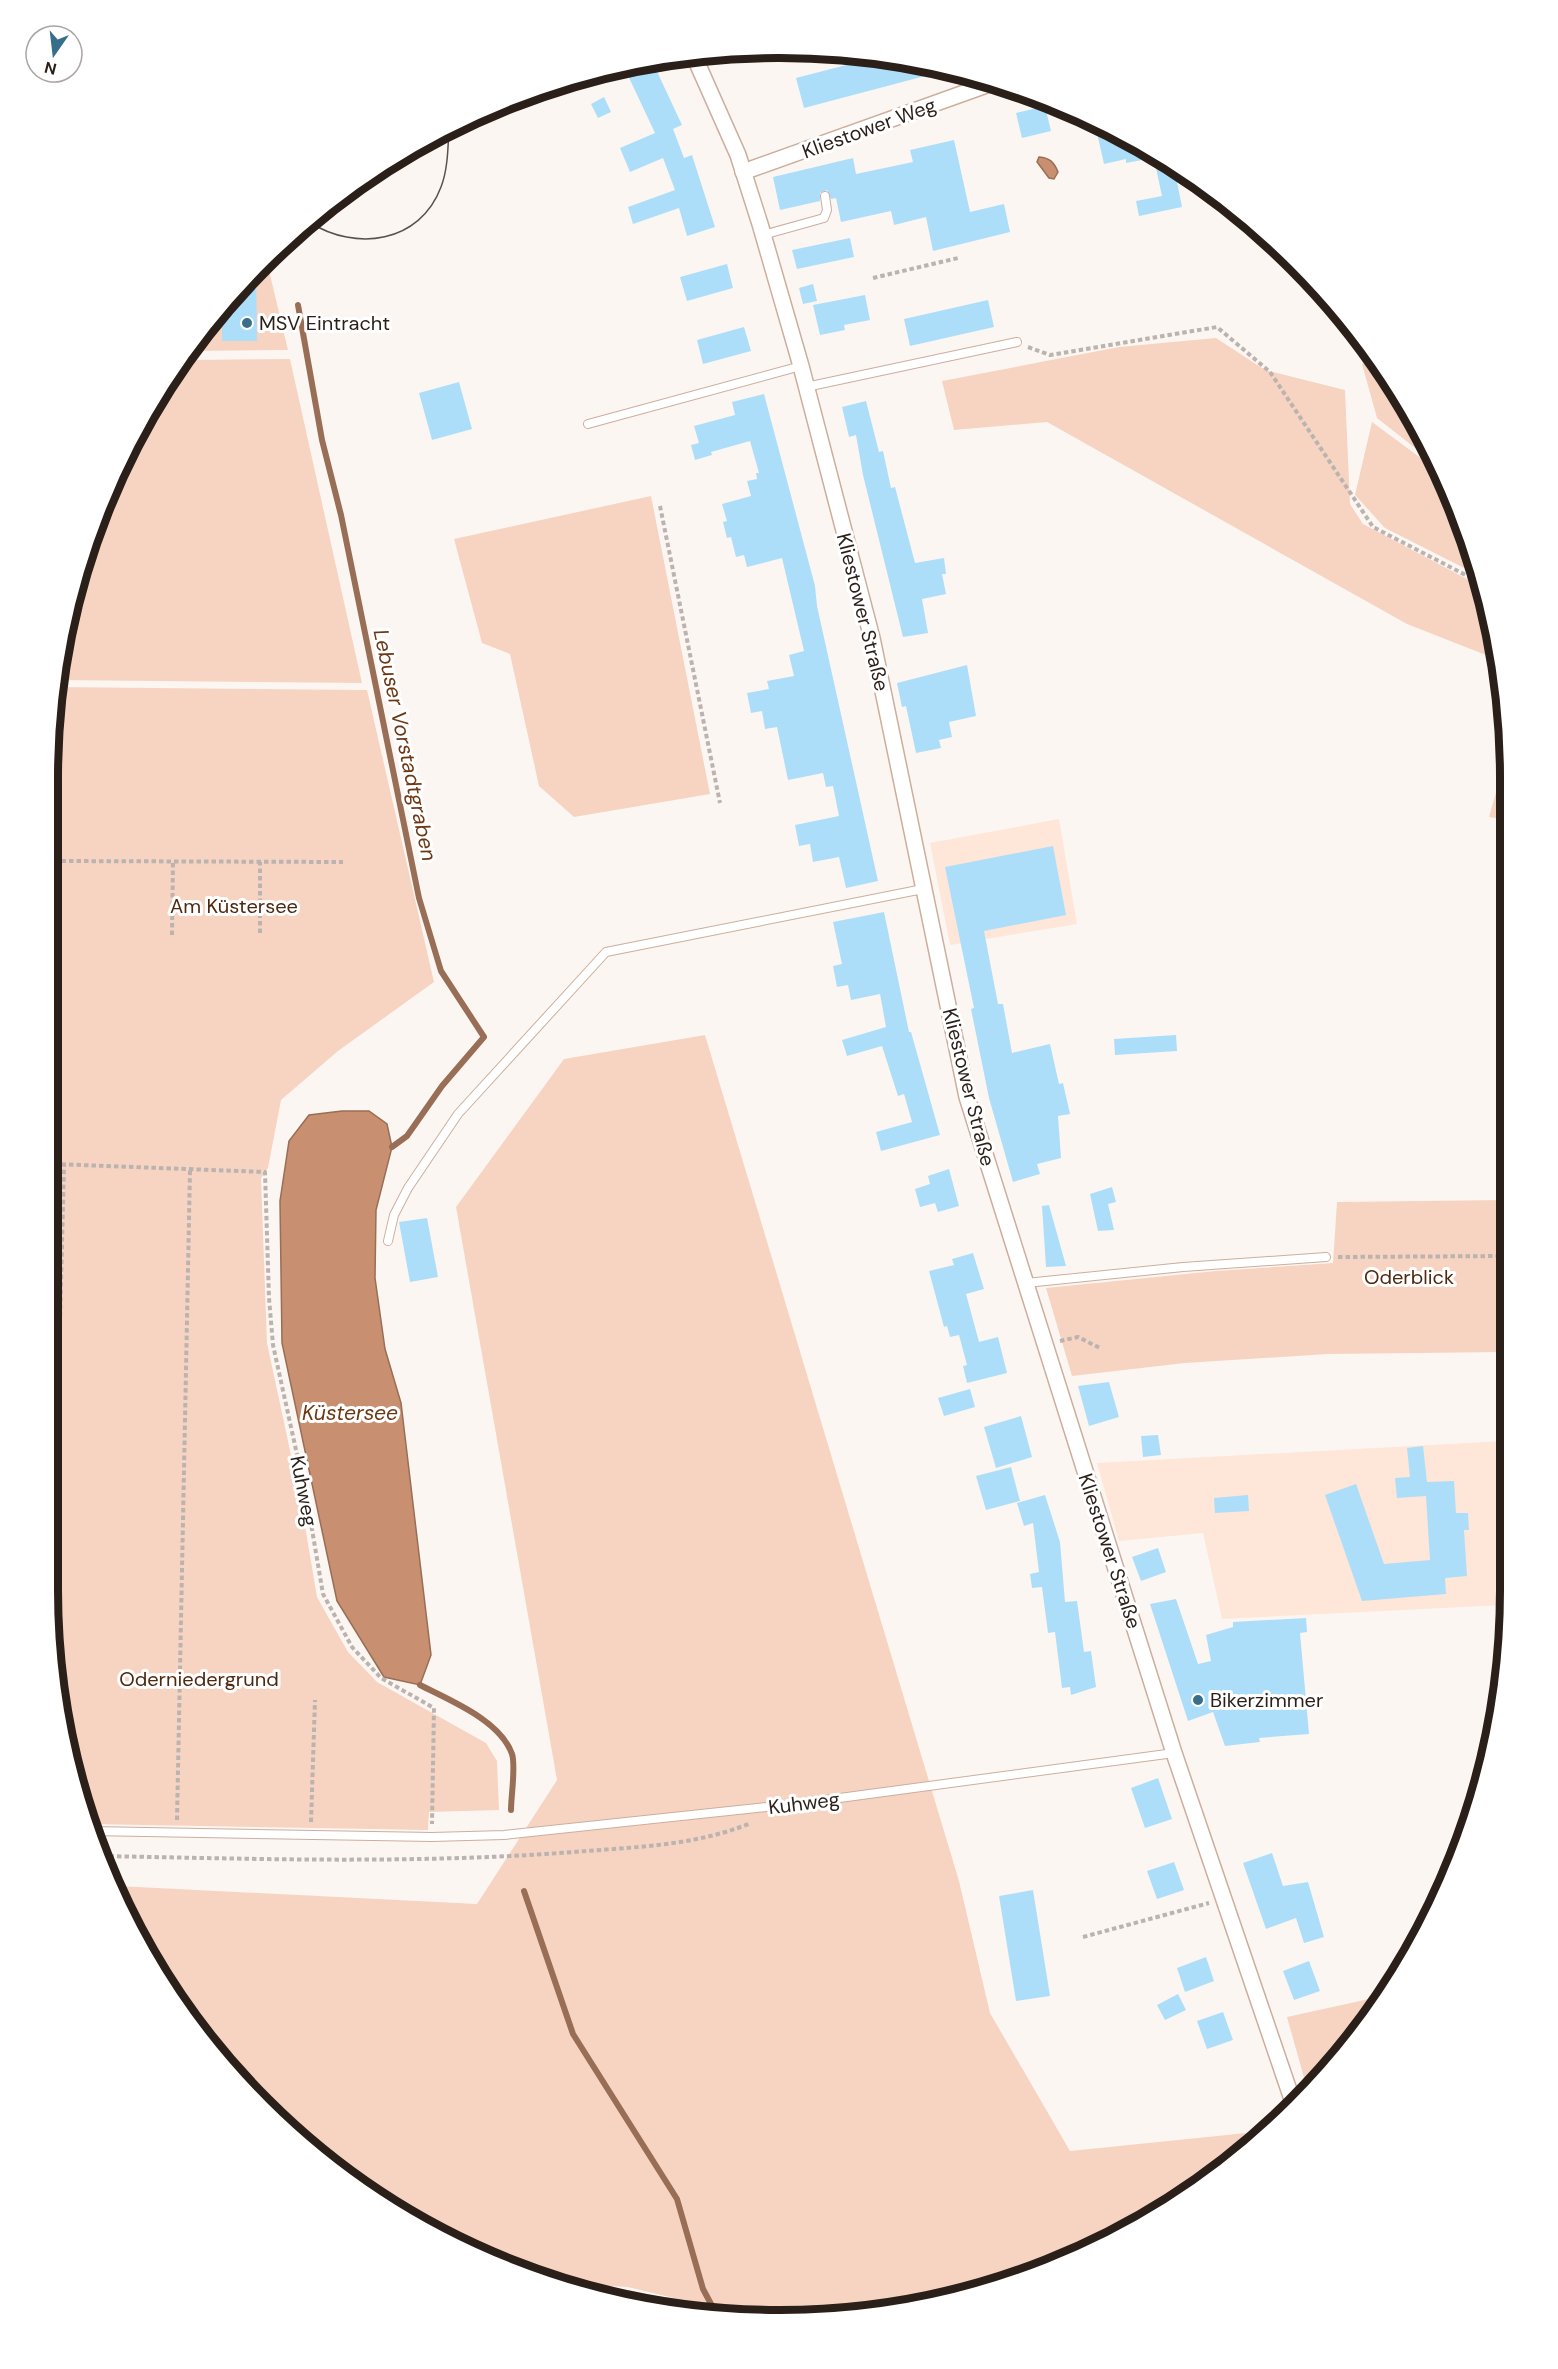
<svg xmlns="http://www.w3.org/2000/svg" width="1558" height="2369" font-family="'DM Sans',sans-serif">
<style>
.built{fill:#fee6d9}
.green{fill:#f7d4c1}
.water{fill:#c89070;stroke:#996e56;stroke-width:1.5}
.lines{fill:none;stroke-linecap:round;stroke-linejoin:round}
.stream{stroke:#996e56;stroke-width:6}
.building{fill:#acdefa}
.lane-casing{stroke:#ccae9d;stroke-width:10}
.street-casing{stroke:#ccae9d;stroke-width:18}
.path{stroke:#bbb3af;stroke-width:4;stroke-dasharray:4.5 3;stroke-linecap:butt}
.lane{stroke:#fff;stroke-width:8}
.street{stroke:#fff;stroke-width:15}
.tram{stroke:#5a514b;stroke-width:1.5}
.poi-dot{fill:#396e8a;stroke:#fff;stroke-width:2}
.labels{text-anchor:middle;stroke-width:6;stroke-linejoin:round;paint-order:stroke}
.street-label{font-size:20px;fill:#2a1f19;stroke:#fff}
.poi-label{font-size:20px;fill:#2a1f19;stroke:#fff;text-anchor:start}
.park-label{font-size:20px;fill:#4e2810;stroke:#fff}
.water-label{font-size:21px;font-style:italic;fill:#6d3714;stroke:#fff}
.rim{fill:none;stroke:#2a1f19;stroke-width:8}
</style>
<rect width="100%" height="100%" fill="#fcf6f2"/>
<g class="built">
<polygon points="1059,819 1077,924 950,945 930,843"/>
<polygon points="1505,1441 1504,1605 1222,1619 1203,1533 1119,1541 1097,1463"/>
</g>
<g class="green">
<polygon points="267,262 288,350 193,351 230,297"/>
<polygon points="1216,338 1265,370 1345,390 1350,504 1363,524 1484,588 1496,659 1407,624 1047,422 954,430 942,381 1119,347"/>
<polygon points="290,359 362,683 55,680 73,589 123,456 188,360"/>
<polygon points="1375,360 1435,456 1438,466 1377,418 1362,364"/>
<polygon points="1372,422 1441,473 1480,576 1385,528 1355,495"/>
<polygon points="651,496 710,794 574,817 539,786 510,654 482,643 454,539"/>
<polygon points="54,687 367,690 434,982 338,1051 281,1100 268,1168 261,1178 267,1343 301,1502 317,1597 348,1652 377,1682 486,1743 497,1761 499,1810 429,1812 428,1830 87,1824 54,1686"/>
<polygon points="1508,750 1508,820 1489,817"/>
<polygon points="705,1035 959,1881 990,2013 1070,2151 1266,2131 1224,2170 1145,2223 968,2296 827,2319 760,2319 628,2287 552,2283 500,2265 334,2170 262,2107 171,1996 117,1886 477,1904 557,1780 456,1207 564,1059"/>
<polygon points="1506,1200 1505,1352 1328,1354 1185,1363 1072,1376 1046,1288 1216,1271 1333,1263 1337,1202"/>
<polygon points="1378,1997 1328,2072 1308,2092 1287,2017"/>
<polygon points="564,2287 629,2290 750,2319 731,2319 590,2296"/>
</g>
<g class="water">
<path d="M 1039,157 C 1050,158 1054,162 1058,172 L 1054,179 L 1049,178 L 1037,162 Z"/>
<polygon points="342,1111 369,1111 387,1124 392,1147 376,1210 375,1278 385,1349 401,1403 431,1655 420,1685 384,1677 337,1601 282,1343 280,1201 289,1141 309,1115"/>
</g>
<g class="lines">
<g class="stream">
<polyline points="298,305 322,440 341,515 419,898 441,971 484,1037 442,1086 407,1136 392,1147"/>
<path d="M 420,1685 C 449,1700 500,1720 512,1754 C 516,1766 511,1796 511,1810"/>
<polyline points="524,1891 573,2034 677,2199 703,2289 718,2317"/>
</g>
</g>
<g class="building">
<polygon points="881,56 944,71 804,108 796,78"/>
<polygon points="653,63 682,125 673,129 684,158 692,155 715,227 687,236 679,208 633,224 628,207 675,190 663,158 630,172 620,148 655,133 624,67"/>
<polygon points="604,97 611,112 598,118 591,104"/>
<polygon points="1045,106 1051,131 1022,138 1016,113"/>
<polygon points="1095,124 1138,143 1142,160 1126,163 1126,159 1104,164"/>
<polygon points="954,140 970,212 1004,204 1010,232 933,251 926,217 894,225 891,211 841,222 836,198 831,199 827,190 820,193 820,201 780,210 773,177 853,158 856,174 913,162 910,150"/>
<polygon points="1171,165 1174,167 1182,207 1139,216 1136,201 1162,196 1156,168"/>
<polygon points="850,238 854,257 797,269 792,250"/>
<polygon points="727,264 733,288 687,301 680,277"/>
<polygon points="256,272 257,341 222,341 222,309 230,297"/>
<polygon points="813,284 817,301 803,304 799,288"/>
<polygon points="865,295 870,320 844,325 845,330 820,335 813,305"/>
<polygon points="988,300 994,327 910,346 904,319"/>
<polygon points="744,327 751,351 703,364 697,340"/>
<polygon points="459,382 472,429 432,440 419,393"/>
<polygon points="764,394 815,586 817,606 878,881 846,888 839,857 813,862 810,844 799,846 795,825 839,816 833,786 826,787 823,773 788,780 777,727 765,729 762,711 751,713 747,693 769,689 767,681 794,676 789,655 804,651 782,558 747,567 744,555 736,557 731,537 727,538 723,522 727,521 722,504 751,496 747,481 757,479 756,473 759,473 750,441 711,452 712,455 695,460 691,445 699,443 694,426 735,415 732,402"/>
<polygon points="866,401 879,452 883,451 891,488 895,487 915,563 944,558 946,574 942,574 946,594 922,599 928,633 903,637 863,475 856,435 849,437 842,407"/>
<polygon points="967,665 976,716 949,722 952,737 939,740 941,748 916,753 906,706 902,707 897,683"/>
<polygon points="1053,846 1066,915 984,931 998,1004 1003,1004 1012,1053 1050,1044 1059,1084 1063,1083 1070,1114 1058,1116 1061,1158 1037,1164 1040,1174 1013,1182 989,1098 971,1009 974,1008 945,867"/>
<polygon points="884,912 909,1032 911,1032 940,1135 881,1151 876,1132 912,1122 904,1094 898,1096 882,1046 847,1056 842,1040 886,1027 880,994 851,1000 848,985 837,987 833,966 842,964 833,922"/>
<polygon points="1176,1035 1177,1051 1115,1055 1114,1039"/>
<polygon points="949,1169 959,1206 938,1212 935,1203 920,1207 915,1189 930,1184 928,1176"/>
<polygon points="1112,1187 1116,1202 1108,1204 1114,1230 1098,1231 1090,1194"/>
<polygon points="1049,1205 1066,1266 1046,1267 1042,1206"/>
<polygon points="427,1218 438,1277 410,1282 399,1222"/>
<polygon points="973,1253 984,1289 966,1294 979,1342 998,1337 1007,1373 967,1383 963,1366 967,1365 959,1335 950,1337 947,1326 944,1327 929,1271 954,1265 952,1259"/>
<polygon points="1109,1382 1119,1417 1089,1426 1078,1386"/>
<polygon points="970,1389 975,1407 944,1416 938,1398"/>
<polygon points="1021,1416 1032,1457 996,1468 984,1427"/>
<polygon points="1158,1435 1161,1455 1143,1457 1141,1436"/>
<polygon points="1423,1446 1427,1482 1454,1481 1456,1513 1468,1513 1469,1530 1464,1530 1467,1576 1445,1578 1446,1594 1362,1601 1325,1495 1356,1484 1384,1564 1430,1560 1426,1496 1397,1498 1395,1478 1410,1477 1407,1448"/>
<polygon points="1011,1467 1020,1501 986,1510 976,1476"/>
<polygon points="1045,1495 1060,1542 1065,1602 1077,1601 1084,1652 1091,1651 1096,1687 1071,1695 1070,1687 1062,1688 1055,1632 1048,1633 1042,1587 1032,1588 1030,1574 1039,1572 1033,1523 1024,1526 1017,1503"/>
<polygon points="1248,1495 1249,1511 1215,1513 1214,1498"/>
<polygon points="1158,1548 1166,1572 1141,1581 1132,1557"/>
<polygon points="1176,1599 1198,1664 1211,1661 1206,1635 1233,1627 1233,1622 1306,1618 1307,1632 1300,1633 1309,1734 1259,1738 1260,1742 1225,1746 1213,1712 1188,1721 1150,1604"/>
<polygon points="1158,1778 1172,1819 1145,1828 1131,1788"/>
<polygon points="1272,1853 1283,1886 1308,1882 1324,1937 1304,1943 1296,1918 1266,1929 1243,1863"/>
<polygon points="1174,1862 1184,1890 1157,1899 1147,1871"/>
<polygon points="1033,1890 1050,1996 1016,2001 999,1896"/>
<polygon points="1206,1957 1214,1981 1185,1992 1177,1968"/>
<polygon points="1309,1961 1320,1991 1294,2000 1283,1971"/>
<polygon points="1178,1994 1186,2010 1165,2020 1157,2005"/>
<polygon points="1223,2012 1233,2040 1207,2049 1197,2021"/>
</g>
<g class="lines">
<g class="lane-casing">
<g id="lane">
<polyline points="763,235 824,218 827,210 825,196"/>
<polyline points="806,387 1017,342"/>
<polyline points="588,424 801,366"/>
<polyline points="388,1241 394,1215 408,1188 458,1114 606,952 923,889"/>
<polyline points="1026,1283 1183,1267 1326,1257"/>
<polyline points="90,1831 432,1837 504,1835 795,1804 1174,1753"/>
</g>
</g>
<g class="street-casing">
<g id="street">
<polyline points="694,56 738,155 760,224 801,366 872,638 967,1097 1174,1753 1294,2105"/>
<polyline points="743,172 995,82"/>
</g>
</g>
<g class="path">
<polyline points="873,278 958,258"/>
<polyline points="1028,347 1050,355 1217,327 1270,372 1373,527 1483,584"/>
<polyline points="660,506 720,803"/>
<polyline points="54,861 343,862"/>
<polyline points="260,933 260,862"/>
<polyline points="172,935 173,861"/>
<polyline points="54,1164 265,1172 269,1298 273,1345 307,1500 323,1594 352,1647 381,1678 434,1708 432,1824"/>
<polyline points="1338,1257 1506,1256"/>
<polyline points="1060,1341 1078,1337 1100,1348"/>
<polyline points="54,1564 64,1165"/>
<polyline points="177,1820 190,1170"/>
<polyline points="311,1822 315,1700"/>
<path d="M 102,1856 C 259,1859 417,1864 574,1852 C 634,1847 695,1846 751,1823"/>
<polyline points="1083,1937 1209,1903"/>
</g>
<use href="#lane" class="lane"/>
<use href="#street" class="street"/>
<path class="tram" d="M 309,222 C 356,252 420,243 441,187 C 448,169 448,147 449,127"/>
</g>
<g class="poi-dot">
<circle cx="247" cy="323" r="6"/>
<circle cx="1198" cy="1700" r="6"/>
</g>
<g class="labels">
<g class="street-label">
<text transform="translate(869 128) rotate(-20)" y="7">Kliestower Weg</text>
<text transform="translate(863 612) rotate(76)" y="7">Kliestower Straße</text>
<text transform="translate(969 1087) rotate(76)" y="7">Kliestower Straße</text>
<text transform="translate(304 1491) rotate(79)" y="7">Kuhweg</text>
<text transform="translate(1110 1551) rotate(72)" y="7">Kliestower Straße</text>
<text transform="translate(804 1803) rotate(-7)" y="7">Kuhweg</text>
</g>
<g class="poi-label">
<text x="259" y="330">MSV Eintracht</text>
<text x="1210" y="1707">Bikerzimmer</text>
</g>
<g class="park-label">
<text x="234" y="913">Am Küstersee</text>
<text x="1409" y="1284">Oderblick</text>
<text x="199" y="1686">Oderniedergrund</text>
</g>
<g class="water-label">
<text transform="translate(405 745) rotate(78)" y="7">Lebuser Vorstadtgraben</text>
<text x="350" y="1420">Küstersee</text>
</g>
</g>
<path d="M0 0H1558V2369H0ZM778 58H780A720 720 0 0 1 1500 778V1590A720 720 0 0 1 780 2310H778A720 720 0 0 1 58 1590V778A720 720 0 0 1 778 58Z" fill="#fff" fill-rule="evenodd"/>
<path class="rim" d="M778 58H780A720 720 0 0 1 1500 778V1590A720 720 0 0 1 780 2310H778A720 720 0 0 1 58 1590V778A720 720 0 0 1 778 58Z"/>
<g transform="translate(54 54) rotate(194)"><circle r="28" fill="#ffffff" stroke="#aaa5a3" stroke-width="1.5"/>
<path d="M0-4.5L10 22L0 15L-10 22Z" fill="#396e8a"/>
<text y="-9" font-size="16" font-weight="bold" text-anchor="middle" fill="#2a1f19">N</text>
</g>
</svg>
